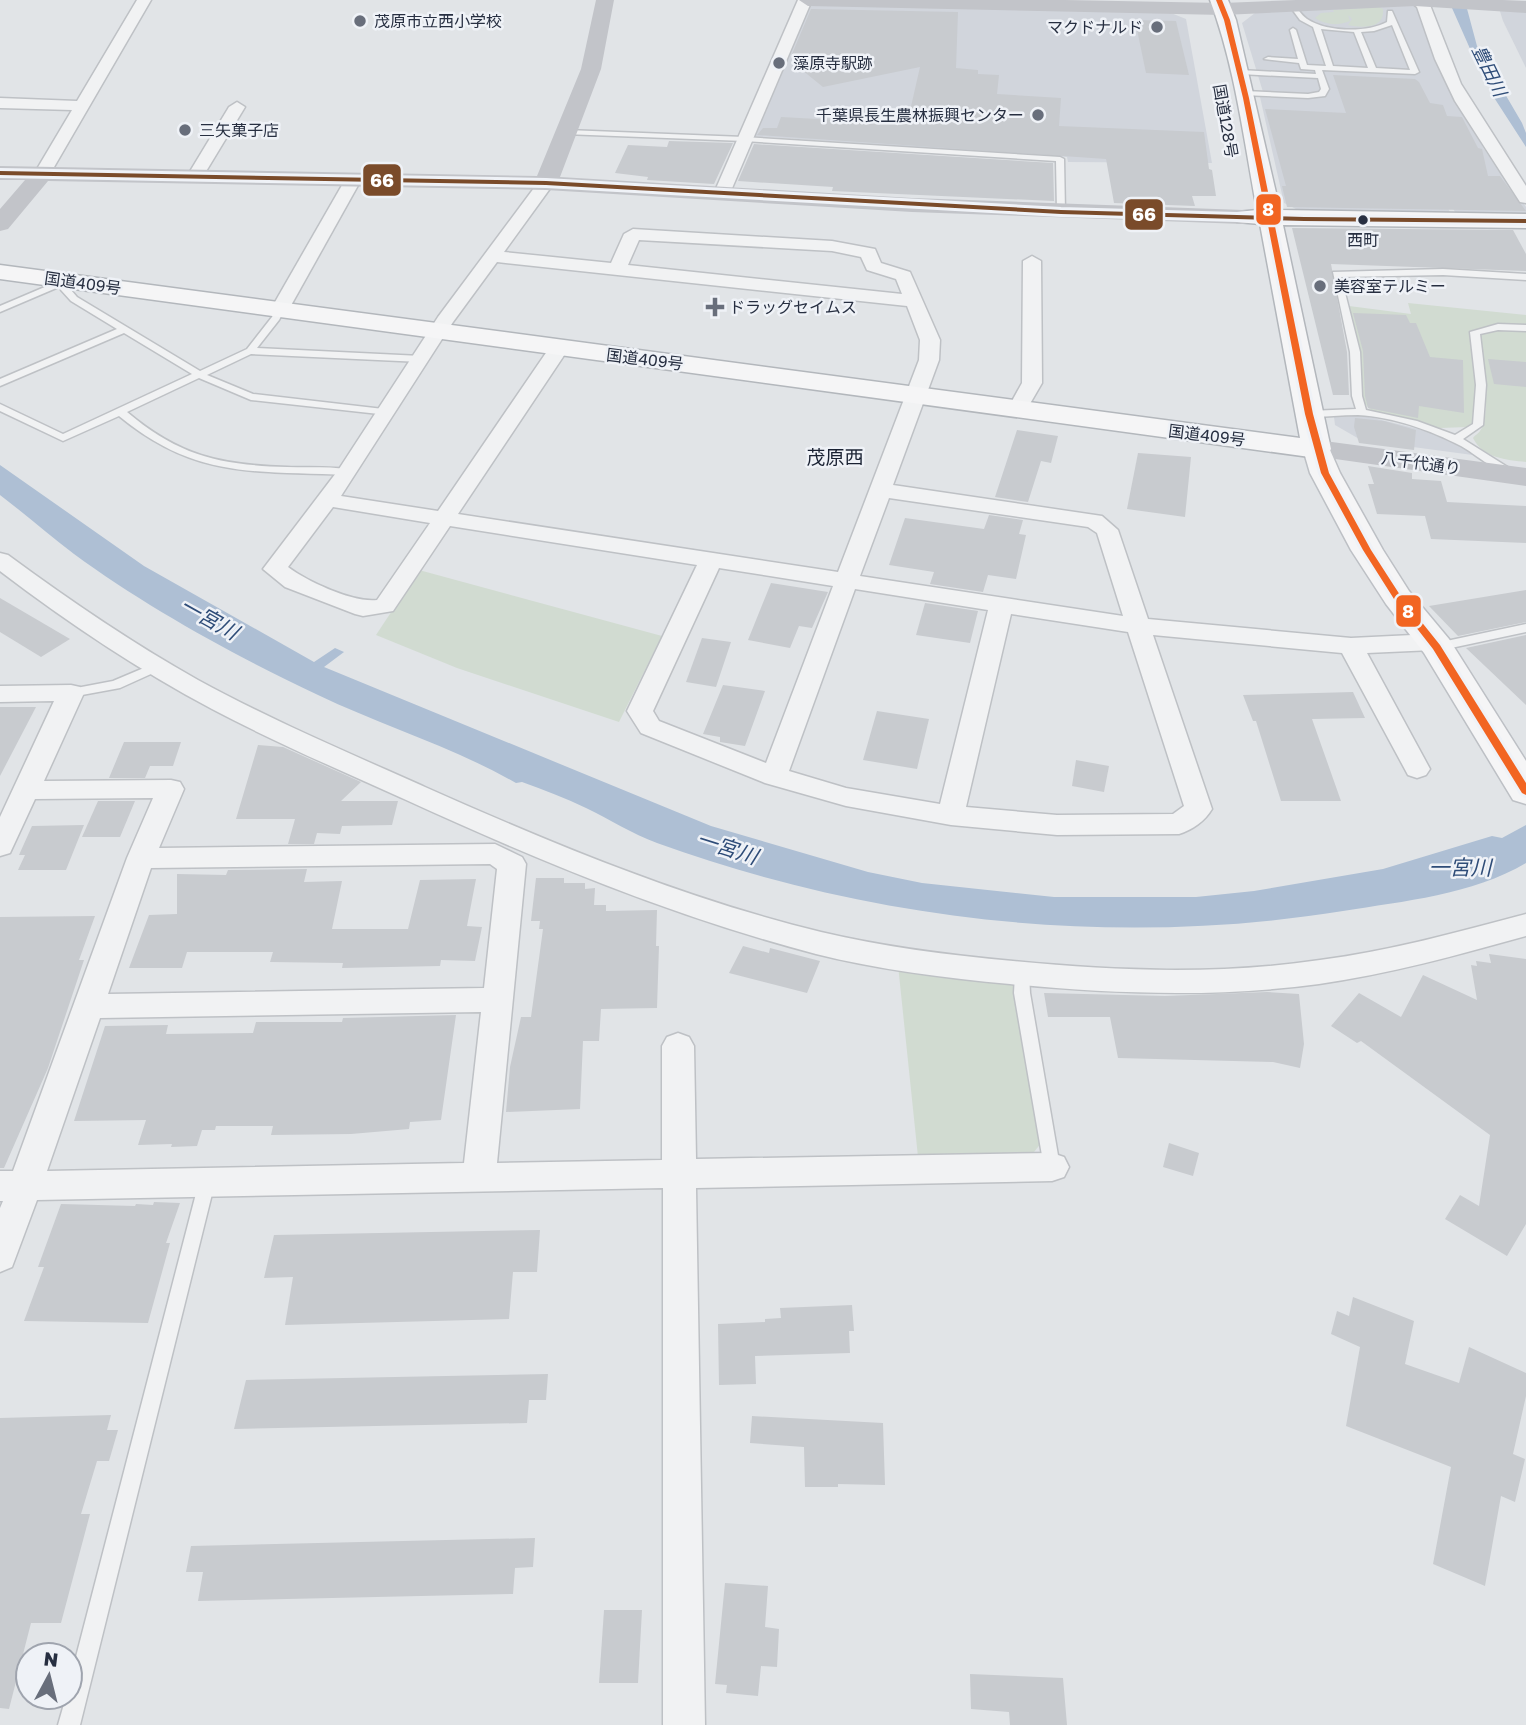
<svg xmlns="http://www.w3.org/2000/svg" width="1526" height="1725" font-family="'Golos Text','Noto Sans JP',sans-serif">
<style>
.built{fill:#d1d5dc}
.green{fill:#d1dbd1}
.water{fill:#aebfd4}
.building{fill:#c8cbcf}
.lines{fill:none;stroke-linecap:round;stroke-linejoin:round}
.lane-casing{stroke:#bec1c5;stroke-width:3}
.street-casing{stroke:#bec1c5;stroke-width:3}
.primary-casing{stroke:#bdc0c5;stroke-width:3}
.highway-casing{stroke:#b3b7bc;stroke-width:3}
.lane{fill:#f1f2f3;fill-rule:evenodd}
.street{fill:#f1f2f3;fill-rule:evenodd}
.secondary{fill:#c2c4c9;fill-rule:evenodd}
.primary{fill:#f5f5f6;fill-rule:evenodd}
.highway{fill:#f5f5f6;fill-rule:evenodd}
.bus-1-casing{stroke:#eff2f7;stroke-width:6}
.bus-2-casing{stroke:#eff2f7;stroke-width:6}
.bus-1{fill:#f26522;fill-rule:evenodd}
.bus-2{fill:#7a4b2a;fill-rule:evenodd}
.poi-dot{fill:#686e7b;stroke:#eff2f7;stroke-width:2.5}
.bus-dot{fill:#272f41;stroke:#eff2f7;stroke-width:2.5}
.labels{text-anchor:middle;stroke-width:5;stroke-linejoin:round;paint-order:stroke}
.far-poi-label{font-size:16px;fill:#272f41;stroke:#eff2f7;text-anchor:start}
.far-street-label{font-size:16px;fill:#272f41;stroke:#eff2f7}
.far-bus-label{font-size:16px;fill:#272f41;stroke:#eff2f7}
.far-water-label{font-size:18px;font-style:italic;fill:#2e4c78;stroke:#eff2f7}
.far-quarter-label{font-size:19px;fill:#192132;stroke:#eff2f7}
.water-label{font-size:21px;font-style:italic;fill:#2e4c78;stroke:#eff2f7}
.line-badge{stroke:#eff2f7;stroke-width:2.5}
.badge-label{font-size:19px;text-anchor:middle;font-weight:bold;fill:#fff}
</style>
<rect width="100%" height="100%" fill="#e1e4e7"/>
<g class="built">
<polygon points="807,4 1171,13 1186,19 1212,163 1068,162 1067,157 753,136"/>
<polygon points="1411,5 1418,7 1449,86 1484,149 1526,207 1526,215 1456,214 1443,189 1438,189 1451,214 1302,212 1284,203 1260,97 1306,99 1303,93 1263,92 1242,23 1255,13"/>
<polygon points="1499,8 1526,11 1526,68 1503,21"/>
<polygon points="1365,416 1439,434 1480,456 1361,440 1335,425 1334,417"/>
</g>
<g class="green">
<path d="M 1379,7 L 1383,9 C 1385,29 1363,28 1348,25 L 1352,19 L 1348,15 L 1350,21 C 1339,26 1325,25 1315,18 L 1321,13 L 1334,12 L 1333,10 Z"/>
<path d="M 1408,303 L 1526,315 L 1526,325 L 1496,324 L 1469,331 L 1476,382 L 1472,423 L 1468,427 L 1440,428 L 1373,411 C 1353,400 1362,365 1358,346 C 1356,333 1352,320 1349,306 L 1411,314 Z"/>
<path d="M 1497,329 L 1526,330 L 1526,462 C 1506,460 1483,458 1473,438 C 1475,435 1478,434 1480,431 C 1493,415 1481,353 1479,333 Z"/>
<polygon points="419,570 662,636 619,722 457,668 376,635"/>
<polygon points="898,965 1012,978 1042,1142 1030,1157 918,1157"/>
</g>
<g class="water">
<polygon points="1466,5 1477,46 1522,123 1526,133 1526,147 1493,96 1495,94 1475,60 1452,8"/>
<path d="M 0,465 L 144,566 L 314,662 L 335,648 L 344,652 L 324,667 L 711,826 L 868,872 L 922,883 L 1054,897 L 1196,897 L 1254,891 L 1383,869 L 1492,836 L 1502,838 L 1526,825 L 1526,863 C 1472,895 1404,901 1343,911 C 1114,948 875,922 657,843 C 632,834 609,819 586,808 C 565,798 544,790 522,782 L 516,783 C 453,747 383,726 318,695 C 237,657 146,607 74,554 C 49,535 25,514 0,495 Z"/>
</g>
<g class="building">
<polygon points="811,9 958,12 956,68 978,70 978,74 999,75 997,94 1061,98 1059,126 1204,132 1209,169 1212,170 1216,196 1192,196 1195,206 1114,203 1106,159 757,135 763,128 777,128 781,117 907,124 920,67 823,87 797,66 804,64 792,54"/>
<polygon points="1135,20 1176,21 1189,75 1146,73"/>
<polygon points="1333,75 1415,79 1419,82 1430,103 1443,105 1447,116 1462,117 1478,148 1482,149 1488,176 1500,176 1526,211 1287,207 1282,186 1286,186 1265,109 1346,113"/>
<polygon points="669,141 733,143 714,184 647,180 648,177 615,173 628,145 667,147"/>
<polygon points="754,144 1053,163 1054,201 832,191 833,187 738,181"/>
<polygon points="1292,228 1513,230 1526,254 1526,271 1331,264 1347,352 1349,395 1333,395"/>
<polygon points="1353,313 1406,315 1410,323 1416,323 1430,357 1463,360 1464,413 1419,406 1418,418 1368,408 1365,396 1363,351"/>
<polygon points="1488,359 1526,362 1526,387 1494,384"/>
<polygon points="1355,418 1384,421 1416,430 1414,450 1359,443 1354,427"/>
<polygon points="1017,430 1058,436 1051,463 1041,461 1028,502 995,497"/>
<polygon points="1138,453 1191,457 1185,517 1127,509"/>
<polygon points="1368,466 1412,473 1412,479 1441,481 1447,502 1526,506 1526,543 1431,539 1425,516 1377,514 1368,484 1374,484"/>
<polygon points="989,515 1023,520 1019,534 1026,535 1016,579 988,575 983,592 930,584 934,572 889,565 905,518 984,529"/>
<polygon points="771,583 828,592 812,628 799,626 790,648 748,640"/>
<polygon points="1526,590 1526,622 1458,636 1429,606"/>
<polygon points="0,598 70,639 41,657 0,632"/>
<polygon points="925,603 978,611 970,643 916,635"/>
<polygon points="1526,635 1526,705 1466,648"/>
<polygon points="702,638 731,642 716,687 686,682"/>
<polygon points="723,685 765,691 745,746 720,742 720,737 703,734"/>
<polygon points="1353,692 1365,718 1312,719 1341,801 1281,801 1256,721 1253,721 1243,695"/>
<polygon points="0,707 36,707 0,776"/>
<polygon points="877,711 929,719 917,769 863,760"/>
<polygon points="124,742 181,742 173,766 150,766 145,778 109,778"/>
<polygon points="258,745 283,747 361,782 341,801 398,801 392,825 342,826 340,834 317,833 314,844 288,844 295,819 236,819"/>
<polygon points="1076,760 1109,766 1104,792 1072,786"/>
<polygon points="98,801 135,801 120,837 82,837"/>
<polygon points="84,825 66,870 18,870 25,855 19,855 32,826"/>
<polygon points="307,869 304,882 342,881 332,929 408,929 420,880 476,879 467,926 482,927 475,961 441,960 440,966 342,968 343,963 270,962 273,952 187,952 182,968 129,968 149,915 177,914 177,874 226,875 228,870"/>
<polygon points="536,878 564,878 564,883 585,883 585,889 595,888 594,905 606,905 606,911 657,910 656,946 659,946 657,1008 601,1009 599,1041 583,1041 580,1109 506,1112 510,1067 521,1017 531,1017 543,929 539,929 540,921 531,921"/>
<polygon points="95,916 79,960 84,960 48,1068 4,1168 0,1168 0,917"/>
<polygon points="743,946 769,953 770,948 820,961 807,993 729,973"/>
<polygon points="1489,954 1526,959 1526,1224 1507,1256 1445,1219 1460,1195 1479,1206 1490,1135 1361,1041 1357,1043 1331,1026 1359,993 1401,1017 1423,975 1477,1000 1471,965 1477,966 1476,961 1491,963"/>
<polygon points="1267,992 1299,994 1304,1044 1300,1068 1273,1062 1118,1058 1110,1017 1048,1017 1044,993 1165,996"/>
<polygon points="456,1015 441,1120 410,1122 409,1129 351,1134 271,1135 273,1126 216,1126 215,1130 202,1130 197,1146 171,1147 172,1144 138,1145 146,1120 74,1121 105,1026 168,1025 166,1034 253,1033 256,1022 342,1022 343,1018"/>
<polygon points="1169,1143 1199,1153 1193,1176 1163,1167"/>
<polygon points="154,1202 180,1203 166,1243 170,1243 148,1323 24,1321 44,1267 38,1267 61,1204 135,1206 136,1204 153,1205"/>
<polygon points="540,1230 537,1272 513,1272 509,1319 285,1325 293,1277 264,1278 274,1235"/>
<polygon points="1353,1297 1414,1321 1405,1364 1459,1383 1469,1347 1526,1373 1526,1396 1513,1454 1525,1459 1515,1502 1501,1496 1485,1586 1433,1564 1451,1467 1346,1426 1360,1347 1331,1334 1337,1311 1349,1316"/>
<polygon points="852,1305 854,1331 849,1331 850,1353 755,1356 756,1384 719,1385 718,1324 765,1322 765,1319 781,1318 780,1308"/>
<polygon points="548,1374 546,1400 529,1400 527,1423 234,1429 246,1380"/>
<polygon points="111,1415 107,1430 118,1430 109,1461 97,1461 81,1514 90,1514 61,1623 31,1623 9,1709 0,1708 0,1418"/>
<polygon points="752,1416 883,1423 885,1485 838,1484 838,1487 805,1487 804,1447 750,1443"/>
<polygon points="535,1538 533,1567 515,1568 513,1594 198,1601 203,1572 186,1572 191,1546"/>
<polygon points="725,1583 768,1586 765,1627 779,1629 777,1667 761,1666 758,1696 726,1693 727,1685 715,1684"/>
<polygon points="604,1610 642,1610 638,1683 599,1683"/>
<polygon points="970,1674 1063,1678 1067,1725 1010,1725 1009,1712 971,1709"/>
</g>
<g class="lines">
<g class="lane-casing">
<g id="lane">
<path d="M 1292,3 C 1297,7 1301,15 1307,19 C 1326,32 1367,33 1387,22 L 1388,11 L 1392,11 L 1419,72 L 1415,74 L 1322,70 L 1329,89 L 1325,96 L 1308,98 L 1242,95 L 1241,93 L 1245,91 L 1308,94 L 1319,92 L 1321,89 L 1318,78 L 1240,74 L 1236,72 L 1240,70 L 1316,74 L 1315,70 L 1301,69 L 1299,63 L 1264,59 L 1268,57 L 1298,59 L 1290,30 L 1293,28 L 1296,30 L 1307,65 L 1326,66 L 1313,27 L 1300,20 L 1289,5 ZM 1392,25 L 1410,70 L 1376,68 L 1361,32 L 1374,31 ZM 1321,29 L 1354,32 L 1368,68 L 1333,66 Z"/>
<polygon points="567,130 744,137 1060,157 1064,159 1065,212 1061,215 1057,212 1056,161 744,141 564,134 564,130"/>
<path d="M 1443,269 L 1526,274 L 1526,280 L 1443,275 L 1341,277 L 1360,352 L 1362,396 L 1366,410 L 1417,421 L 1455,435 L 1473,424 L 1476,385 L 1470,332 L 1498,324 L 1526,325 L 1526,331 L 1498,330 L 1480,334 L 1486,385 L 1483,425 L 1463,439 L 1517,473 L 1517,477 C 1505,479 1474,453 1461,446 C 1430,430 1393,417 1358,415 C 1342,415 1325,417 1309,417 L 1304,414 L 1309,411 L 1356,409 L 1352,396 L 1350,352 L 1333,272 Z"/>
<path d="M 66,278 L 71,281 L 71,290 L 77,297 L 200,371 L 247,349 L 272,317 L 277,307 L 280,306 L 285,309 L 279,320 L 257,348 L 421,356 L 426,359 L 421,362 L 251,354 L 207,375 L 253,394 L 392,410 L 393,412 L 388,415 L 251,400 L 199,378 L 127,412 C 179,456 220,465 287,467 C 308,468 331,466 352,470 L 352,474 L 348,475 C 255,471 195,479 119,416 L 63,441 L 0,411 L 0,404 L 63,434 L 192,374 L 124,333 L 0,386 L 0,379 L 117,329 L 71,301 L 61,290 L 61,286 L 0,312 L 0,306 Z"/>
<polygon points="1526,624 1526,632 1437,651 1431,647 1437,643"/>
<polygon points="158,662 162,663 164,666 162,669 120,688 71,697 65,693 71,689 113,681"/>
<polygon points="1022,968 1027,970 1029,974 1030,993 1060,1167 1058,1172 1052,1174 1046,1172 1044,1167 1014,993 1015,974 1017,970"/>
<polygon points="207,1175 213,1177 215,1182 80,1725 58,1725 66,1697 70,1697 70,1680 199,1182 201,1177"/>
</g>
</g>
<g class="street-casing">
<g id="street">
<polygon points="137,0 151,0 50,174 42,179 36,177 34,174 72,110 0,108 0,98 77,101"/>
<polygon points="798,0 812,0 730,193 722,198 716,197 714,193"/>
<polygon points="1408,0 1424,0 1430,5 1461,84 1526,186 1526,203 1520,202 1455,101 1435,59 1417,7"/>
<polygon points="237,102 245,107 202,178 200,181 188,181 186,178 229,107"/>
<polygon points="353,175 361,180 289,309 280,315 273,313 271,309 345,180"/>
<path d="M 546,178 L 554,183 L 504,252 L 611,263 L 624,234 L 633,229 L 832,241 L 875,249 L 881,263 L 910,272 L 940,340 L 939,360 L 893,485 L 1102,516 L 1118,530 L 1148,619 L 1351,638 L 1433,634 L 1442,637 L 1445,642 L 1442,647 L 1433,650 L 1367,653 L 1430,769 L 1426,775 L 1417,778 L 1408,775 L 1342,653 L 1153,635 L 1212,809 C 1205,821 1192,830 1179,834 L 1057,835 L 951,825 L 846,806 L 765,783 L 641,733 L 627,711 L 697,565 L 450,526 L 393,611 L 363,616 L 355,614 L 285,587 L 263,569 L 339,469 L 438,317 L 540,180 ZM 639,240 L 832,251 L 861,257 L 867,270 L 896,279 L 902,294 L 628,265 ZM 497,262 L 907,306 L 920,340 L 919,360 L 838,572 L 458,514 L 569,348 L 559,342 L 552,344 L 438,511 L 341,496 L 453,322 ZM 889,498 L 1088,527 L 1097,533 L 1123,616 L 860,576 ZM 333,507 L 430,523 L 377,600 C 354,603 308,582 288,567 ZM 719,568 L 833,586 L 766,763 L 659,721 L 653,711 ZM 855,589 L 988,610 L 940,804 L 846,788 L 789,771 ZM 1011,614 L 1128,632 L 1184,806 L 1173,814 L 1057,815 L 966,807 Z"/>
<polygon points="1032,256 1041,261 1042,383 1024,414 1010,414 1007,410 1022,383 1023,261"/>
<path d="M 0,553 L 8,555 C 69,600 132,643 198,680 C 271,720 349,753 425,787 C 553,844 685,899 821,932 C 884,947 948,955 1013,961 C 1115,971 1219,975 1320,960 C 1390,951 1458,932 1526,914 L 1526,936 C 1458,955 1389,974 1319,984 C 1217,998 1112,994 1010,984 C 945,978 880,970 816,954 C 675,917 537,860 404,799 C 340,770 274,742 212,709 C 137,669 67,622 0,571 Z"/>
<path d="M 71,685 L 80,687 L 84,693 L 44,781 L 171,780 L 180,782 L 184,789 L 159,848 L 495,844 L 522,857 L 526,864 L 497,1163 L 662,1160 L 662,1046 L 667,1037 L 678,1033 L 689,1037 L 694,1046 L 696,1159 L 1052,1153 L 1064,1157 L 1069,1167 L 1064,1177 L 1052,1181 L 696,1188 L 705,1725 L 663,1725 L 663,1188 L 37,1200 L 12,1267 L 0,1272 L 0,1208 L 3,1201 L 0,1201 L 0,1171 L 13,1171 L 127,858 L 153,798 L 35,799 L 10,853 L 0,856 L 0,817 L 54,701 L 0,702 L 0,686 ZM 490,864 L 497,869 L 484,988 L 108,994 L 151,868 ZM 481,1012 L 464,1163 L 47,1171 L 100,1018 Z"/>
</g>
</g>
<g class="primary-casing">
<polygon id="primary" points="1317,440 1327,443 1340,473 1383,550 1409,591 1449,639 1526,761 1526,804 1513,800 1424,653 1386,604 1351,550 1310,473 1303,449 1307,443"/>
</g>
<g class="highway-casing">
<path id="highway" d="M 1210,0 L 1228,0 L 1236,20 L 1280,210 L 1526,214 L 1526,228 L 1283,225 L 1331,449 L 1327,455 L 1317,458 L 0,279 L 0,265 L 1300,438 L 1260,224 L 1237,222 L 1233,217 L 1237,212 L 1257,210 C 1244,141 1235,66 1210,0 Z"/>
</g>
<use href="#lane" class="lane"/>
<use href="#street" class="street"/>
<g class="secondary">
<polygon points="596,0 614,0 601,69 560,177 912,198 1243,210 1251,212 1255,217 1251,222 1243,224 912,212 546,190 48,181 8,229 0,231 0,209 25,180 0,180 0,166 537,176 581,69"/>
<polygon points="799,0 1065,0 1223,3 1296,0 1503,0 1526,1 1526,13 1415,6 1223,15 808,6"/>
<polygon points="1317,440 1526,468 1526,486 1307,455 1303,449 1307,443"/>
</g>
<use href="#primary" class="primary"/>
<use href="#highway" class="highway"/>
<g class="bus-1-casing">
<polygon id="bus-1" points="1216,0 1222,0 1230,20 1249,98 1313,414 1329,473 1371,550 1400,595 1440,645 1526,783 1526,795 1522,793 1433,649 1394,599 1363,550 1321,473 1305,414 1243,98 1224,20"/>
</g>
<g class="bus-2-casing">
<polygon id="bus-2" points="0,171 546,181 1061,210 1304,217 1526,219 1526,223 1304,221 1061,214 546,185 0,175"/>
</g>
<use href="#bus-1" class="bus-1"/>
<use href="#bus-2" class="bus-2"/>
</g>
<g class="poi-dot">
<circle cx="360" cy="21" r="7"/>
<circle cx="1157" cy="27" r="7"/>
<circle cx="779" cy="63" r="7"/>
<circle cx="1038" cy="115" r="7"/>
<circle cx="185" cy="130" r="7"/>
<circle cx="1320" cy="286" r="7"/>
<path d="M711.5 296.5h7v7h7v7h-7v7h-7v-7h-7v-7h7z"/>
</g>
<circle class="bus-dot" cx="1363" cy="220" r="6"/>
<g class="labels">
<g class="far-poi-label">
<text x="374" y="27">茂原市立西小学校</text>
<text x="1143" y="33" text-anchor="end">マクドナルド</text>
<text x="793" y="69">藻原寺駅跡</text>
<text x="1024" y="121" text-anchor="end">千葉県長生農林振興センター</text>
<text x="199" y="136">三矢菓子店</text>
<text x="1334" y="292">美容室テルミー</text>
<text x="729" y="313">ドラッグセイムス</text>
</g>
<g class="far-street-label">
<text transform="translate(1226 121) rotate(80)" y="6">国道128号</text>
<text transform="translate(83 283) rotate(8)" y="6">国道409号</text>
<text transform="translate(645 359) rotate(7)" y="6">国道409号</text>
<text transform="translate(1207 435) rotate(7)" y="6">国道409号</text>
<text transform="translate(1421 463) rotate(8)" y="6">八千代通り</text>
</g>
<g class="far-bus-label">
<text x="1363" y="246">西町</text>
</g>
<g class="far-water-label">
<text transform="translate(1489 71) rotate(64)" y="6">豊田川</text>
</g>
<g class="far-quarter-label">
<text x="835" y="464">茂原西</text>
</g>
<g class="water-label">
<text transform="translate(209 619) rotate(29)" y="7">一宮川</text>
<text transform="translate(727 848) rotate(18)" y="7">一宮川</text>
<text x="1460" y="875">一宮川</text>
</g>
</g>
<g class="line-badge">
<rect x="362" y="163" width="40" height="34" rx="7" fill="#7a4b2a"/>
<rect x="1255" y="193" width="27" height="33" rx="7" fill="#f26522"/>
<rect x="1124" y="198" width="40" height="33" rx="7" fill="#7a4b2a"/>
<rect x="1395" y="594" width="27" height="34" rx="7" fill="#f26522"/>
</g>
<g class="badge-label">
<text x="382" y="187">66</text>
<text x="1268" y="216">8</text>
<text x="1144" y="221">66</text>
<text x="1408" y="618">8</text>
</g>
<g transform="translate(49 1676) rotate(7)"><circle r="33" fill="#eff2f7" stroke="#9fa4ae" stroke-width="2"/>
<path d="M0-5L12 26L0 18L-12 26Z" fill="#686e7b"/>
<text y="-10" font-size="19" font-weight="bold" text-anchor="middle" fill="#272f41">N</text>
</g>
</svg>
